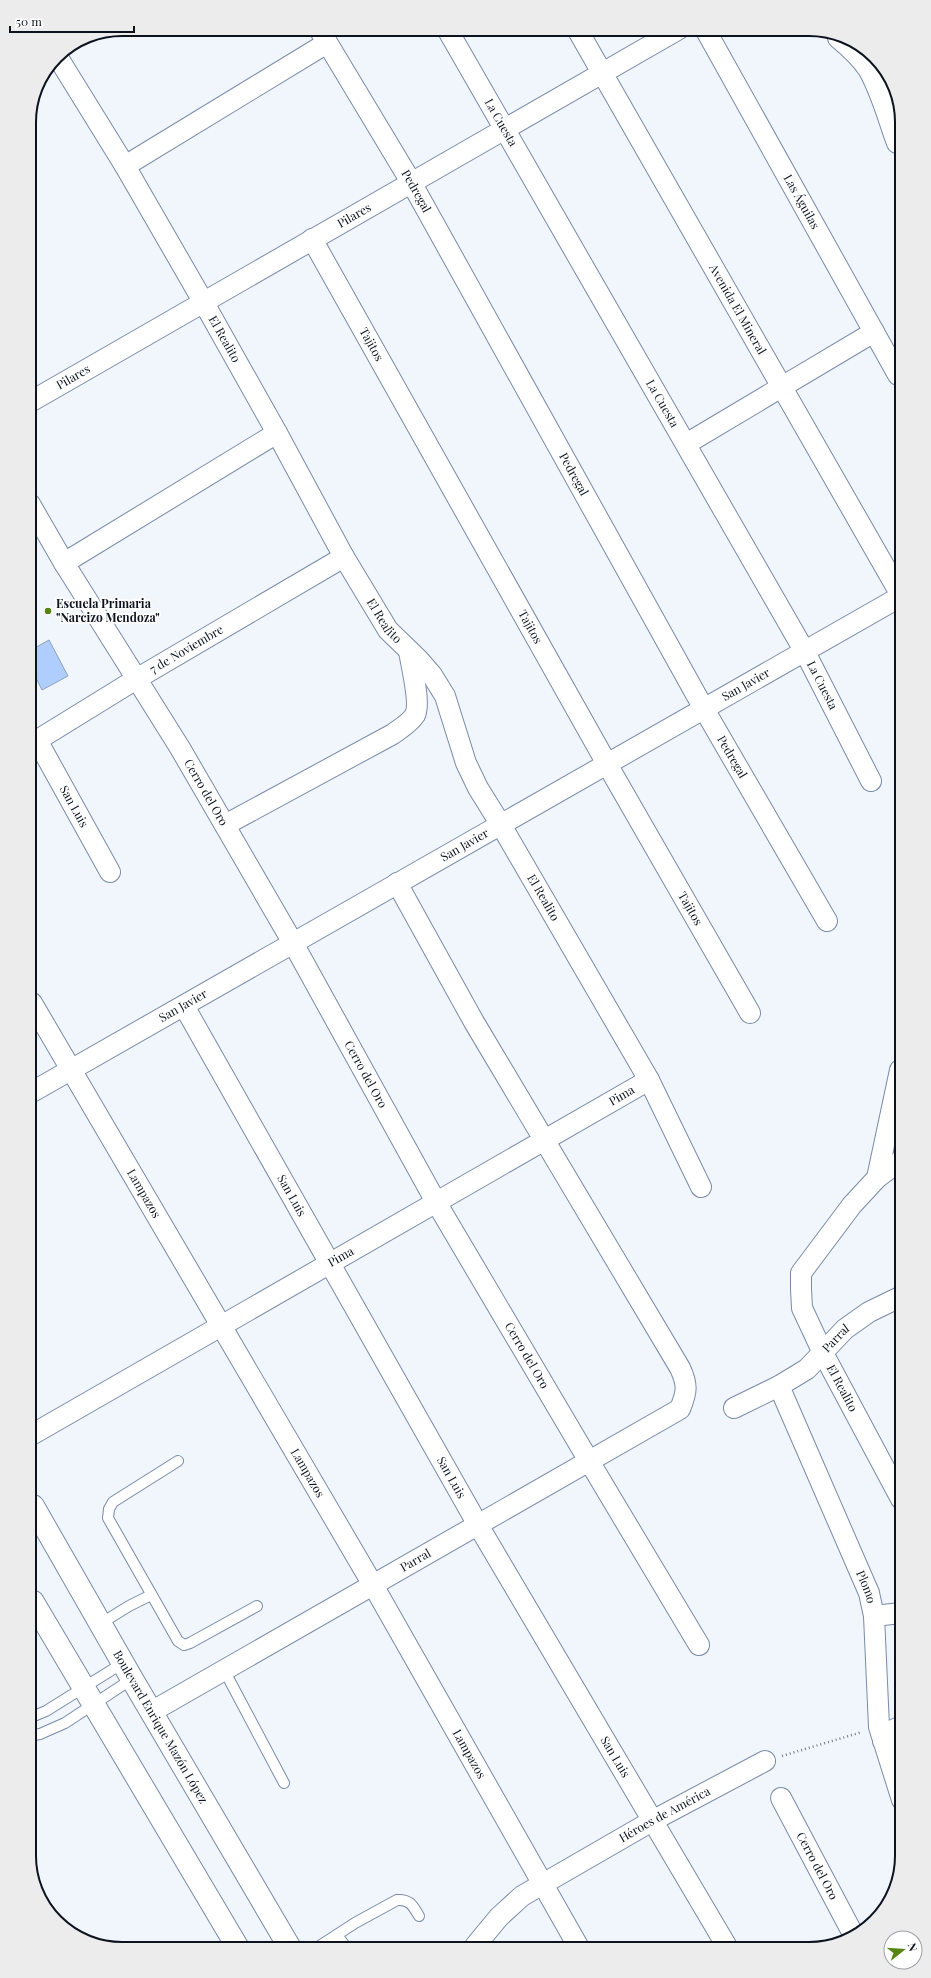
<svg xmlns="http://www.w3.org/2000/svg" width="931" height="1978" font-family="'Playfair Display',serif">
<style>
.building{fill:#afcefe;stroke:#8ca0be}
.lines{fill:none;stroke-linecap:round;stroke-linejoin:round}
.lane-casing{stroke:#788ba9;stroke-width:12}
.street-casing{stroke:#788ba9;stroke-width:22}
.primary-casing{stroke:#788ba9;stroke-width:24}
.path{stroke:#767b84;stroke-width:2.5;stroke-dasharray:1 3;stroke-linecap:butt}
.lane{stroke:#fff;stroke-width:10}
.street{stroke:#fff;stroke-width:20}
.primary{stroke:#fff;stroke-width:22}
.poi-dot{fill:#578413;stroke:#fff;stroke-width:1.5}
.labels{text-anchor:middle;stroke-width:3.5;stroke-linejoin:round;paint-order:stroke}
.street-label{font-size:12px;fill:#0c131e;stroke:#fff}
.poi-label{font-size:12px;font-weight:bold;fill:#0c131e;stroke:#fff;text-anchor:start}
.rim{fill:none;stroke:#0c131e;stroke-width:2}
</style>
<rect width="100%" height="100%" fill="#f1f5fc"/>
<polygon class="building" points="49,640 68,676 42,690 31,668 31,650"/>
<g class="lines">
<g class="lane-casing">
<g id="lane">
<polyline points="178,1461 113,1502 109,1509 108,1518 178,1641 184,1645 190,1643 257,1606"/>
<polyline points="100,1624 129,1606 151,1595"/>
<polyline points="224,1670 284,1783"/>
<polyline points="34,1716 46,1711 123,1663"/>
<polyline points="34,1735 40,1734 65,1723 132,1679"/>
<polyline points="337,1935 346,1947"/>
<path d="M 318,1947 L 355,1923 L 397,1900 C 410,1899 413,1906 419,1916"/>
</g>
</g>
<g class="street-casing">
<g id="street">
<path id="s1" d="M 319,29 L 411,182 L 704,709 L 827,921"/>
<path id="s2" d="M 447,29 L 805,652 L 871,781"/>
<path id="s3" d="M 577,29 L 898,590"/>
<path id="s4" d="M 705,29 L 898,375"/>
<path d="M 838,38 C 849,47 860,57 868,69 C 881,91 888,119 897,143"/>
<path id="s5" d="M 57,56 L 125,166 L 204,303 L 277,433 L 344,557 L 388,630 L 419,660 L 432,675 L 445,696 L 466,763 L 478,788 L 501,825 L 649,1080 L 701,1187"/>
<polyline points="125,166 327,43"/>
<path id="s6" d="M 312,239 L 607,764 L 750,1013"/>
<path id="s7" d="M 30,402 L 679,29"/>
<polyline points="686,444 874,332"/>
<path id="s8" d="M 30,504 L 64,563 L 180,748 L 293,943 L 436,1202 L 589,1461 L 699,1645"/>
<polyline points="64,563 277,433"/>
<path id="s9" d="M 37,740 L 110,872"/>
<path id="s10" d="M 31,744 L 138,678 L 344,557"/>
<path d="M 225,825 L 393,734 C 401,728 410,723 415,715 C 421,703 411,665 409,651"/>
<path id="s11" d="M 32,1003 L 373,1585 L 578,1946"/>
<path id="s12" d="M 184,1006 L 478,1525 L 726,1945"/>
<path id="s13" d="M 32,1092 L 898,598"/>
<path id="s14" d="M 900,1161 L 877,1178 L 852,1205 L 801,1273 L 801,1289 L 802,1308 L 823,1353 L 901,1499"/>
<polyline points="877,1178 900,1070"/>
<path id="s15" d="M 779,1386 L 869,1593 L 874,1616 L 879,1727 L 902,1800"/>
<path id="s16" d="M 734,1408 L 779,1386 L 807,1369 L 845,1329 L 869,1312 L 900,1297"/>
<path id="s17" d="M 33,1434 L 649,1080"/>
<polyline points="874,1616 901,1613"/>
<path id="s18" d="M 151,1712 L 680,1409 C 687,1392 688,1385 680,1368 L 474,1022 L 397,883"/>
<polyline points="883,1741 893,1730 902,1726"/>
<path id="s19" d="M 781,1798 L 853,1934"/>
<path id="s20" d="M 475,1946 L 499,1917 L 522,1896 L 652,1821 L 765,1761"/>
</g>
</g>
<g class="primary-casing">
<g id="primary">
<path id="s21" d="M 33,1506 L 132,1679 L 290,1948"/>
<polyline points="33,1602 238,1948"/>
</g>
</g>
<polyline class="path" points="782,1756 862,1732"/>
<use href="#lane" class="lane"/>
<use href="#street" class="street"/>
<use href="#primary" class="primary"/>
</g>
<circle class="poi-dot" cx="48" cy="611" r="4"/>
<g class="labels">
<g class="street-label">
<text dy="4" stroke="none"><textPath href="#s2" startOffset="108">La Cuesta</textPath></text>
<text dy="4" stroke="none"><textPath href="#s1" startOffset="189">Pedregal</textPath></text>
<text dy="4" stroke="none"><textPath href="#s4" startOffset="198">Las Águilas</textPath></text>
<text dy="4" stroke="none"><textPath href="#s7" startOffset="374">Pilares</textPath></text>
<text dy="4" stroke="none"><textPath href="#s3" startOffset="323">Avenida El Mineral</textPath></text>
<text dy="4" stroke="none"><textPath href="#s5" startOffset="329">El Realito</textPath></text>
<text dy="4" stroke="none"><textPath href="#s6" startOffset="121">Tajitos</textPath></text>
<text dy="4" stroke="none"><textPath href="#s7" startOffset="50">Pilares</textPath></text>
<text dy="4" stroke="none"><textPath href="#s2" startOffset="432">La Cuesta</textPath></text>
<text dy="4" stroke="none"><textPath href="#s1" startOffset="513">Pedregal</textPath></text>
<text dy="4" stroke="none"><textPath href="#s5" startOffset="653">El Realito</textPath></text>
<text dy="4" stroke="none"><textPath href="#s6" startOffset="445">Tajitos</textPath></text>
<text dy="4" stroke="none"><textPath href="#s10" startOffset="182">7 de Noviembre</textPath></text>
<text dy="4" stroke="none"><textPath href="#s13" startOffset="822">San Javier</textPath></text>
<text dy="4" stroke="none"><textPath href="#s2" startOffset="756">La Cuesta</textPath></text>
<text dy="4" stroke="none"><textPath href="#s1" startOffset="837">Pedregal</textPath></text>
<text dy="4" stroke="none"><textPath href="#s8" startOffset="338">Cerro del Oro</textPath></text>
<text dy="4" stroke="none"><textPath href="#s9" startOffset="76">San Luis</textPath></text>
<text dy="4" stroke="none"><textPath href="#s13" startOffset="498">San Javier</textPath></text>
<text dy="4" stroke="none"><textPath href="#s5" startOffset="976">El Realito</textPath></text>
<text dy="4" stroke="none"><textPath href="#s6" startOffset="769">Tajitos</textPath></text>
<text dy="4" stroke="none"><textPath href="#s13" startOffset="174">San Javier</textPath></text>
<text dy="4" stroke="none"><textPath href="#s8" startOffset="662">Cerro del Oro</textPath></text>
<text dy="4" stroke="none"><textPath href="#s17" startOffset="679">Pima</textPath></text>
<text dy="4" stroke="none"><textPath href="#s11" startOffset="221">Lampazos</textPath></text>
<text dy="4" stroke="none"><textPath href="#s12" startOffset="218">San Luis</textPath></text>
<text dy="4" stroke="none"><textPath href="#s17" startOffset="355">Pima</textPath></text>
<text dy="4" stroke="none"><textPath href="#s16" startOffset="125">Parral</textPath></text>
<text dy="4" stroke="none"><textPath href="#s8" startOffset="986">Cerro del Oro</textPath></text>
<text dy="4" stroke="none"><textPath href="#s14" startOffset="275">El Realito</textPath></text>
<text dy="4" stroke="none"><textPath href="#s11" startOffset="545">Lampazos</textPath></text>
<text dy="4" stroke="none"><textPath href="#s12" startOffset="542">San Luis</textPath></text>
<text dy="4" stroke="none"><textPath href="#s18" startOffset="305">Parral</textPath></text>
<text dy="4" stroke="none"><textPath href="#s15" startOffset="219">Plomo</textPath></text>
<text dy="4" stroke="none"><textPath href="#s21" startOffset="255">Boulevard Enrique Mazón López</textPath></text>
<text dy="4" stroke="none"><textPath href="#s11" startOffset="869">Lampazos</textPath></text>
<text dy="4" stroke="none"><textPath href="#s12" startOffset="866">San Luis</textPath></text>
<text dy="4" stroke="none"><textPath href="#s20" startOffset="233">Héroes de América</textPath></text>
<text dy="4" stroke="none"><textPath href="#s19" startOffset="77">Cerro del Oro</textPath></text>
</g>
<g class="poi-label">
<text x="56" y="608">Escuela Primaria<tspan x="56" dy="14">"Narcizo Mendoza"</tspan></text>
</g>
</g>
<path d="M0 0H931V1978H0ZM122 36H809A86 86 0 0 1 895 122V1856A86 86 0 0 1 809 1942H122A86 86 0 0 1 36 1856V122A86 86 0 0 1 122 36Z" fill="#ececed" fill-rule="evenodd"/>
<path class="rim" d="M122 36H809A86 86 0 0 1 895 122V1856A86 86 0 0 1 809 1942H122A86 86 0 0 1 36 1856V122A86 86 0 0 1 122 36Z"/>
<g transform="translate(903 1950) rotate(73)"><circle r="19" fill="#ffffff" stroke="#9ea1a5"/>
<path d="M0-3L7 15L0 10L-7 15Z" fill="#578413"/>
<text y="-6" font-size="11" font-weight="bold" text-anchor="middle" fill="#0c131e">N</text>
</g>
<path d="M10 26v6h124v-6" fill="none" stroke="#0c131e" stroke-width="2"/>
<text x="16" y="26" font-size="12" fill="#0c131e" stroke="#ffffff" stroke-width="3" paint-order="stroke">50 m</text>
</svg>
